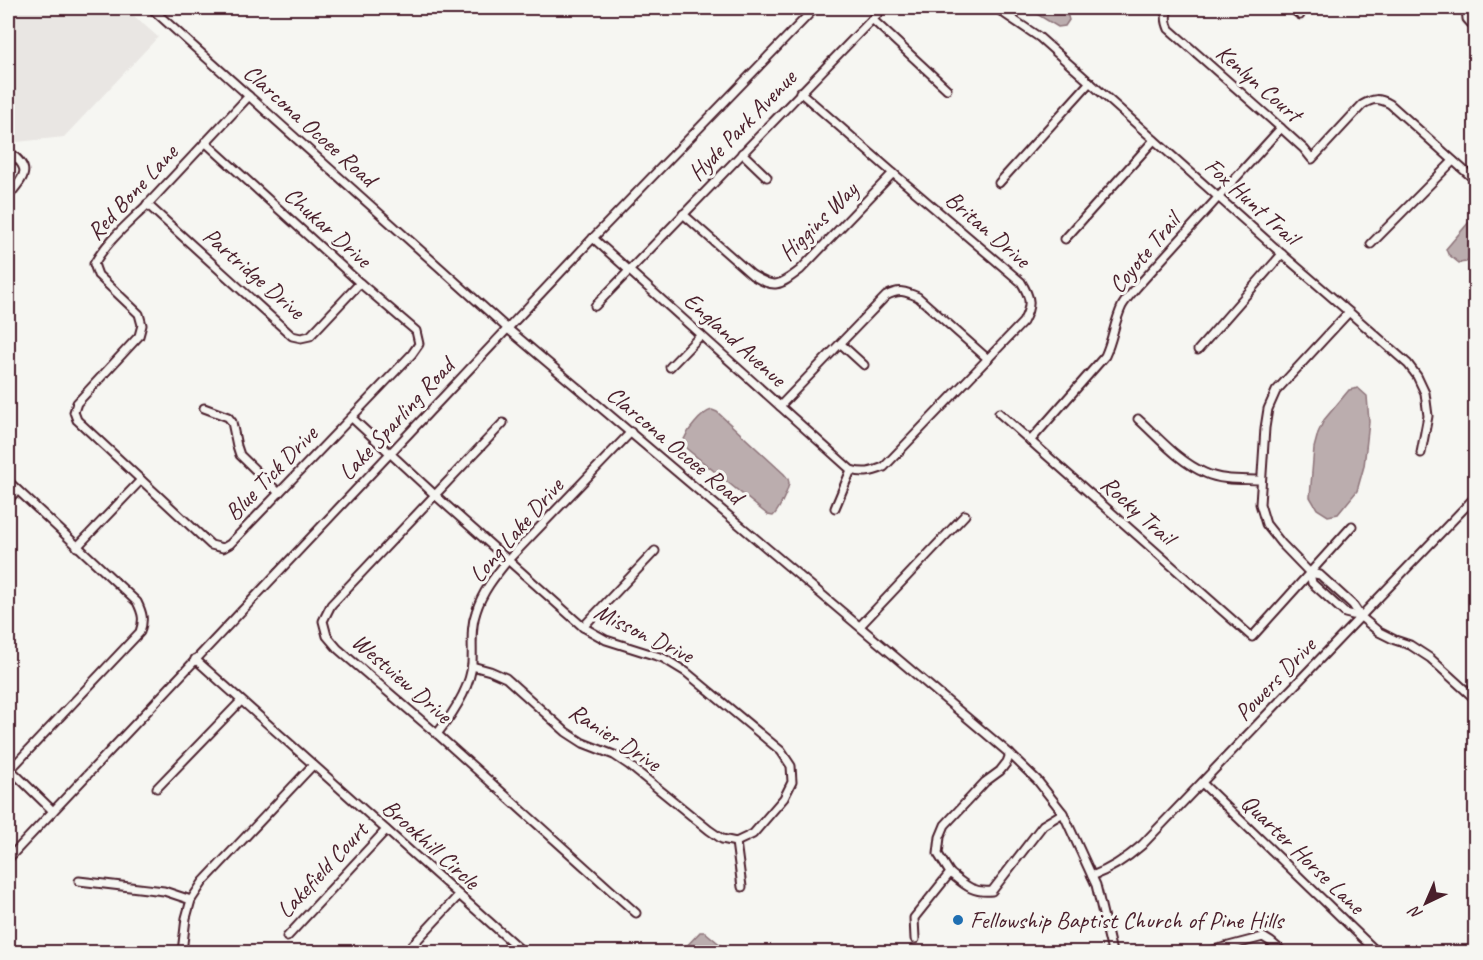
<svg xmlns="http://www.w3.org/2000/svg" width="1483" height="960" font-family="Caveat,sans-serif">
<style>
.built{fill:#e9e6e3}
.water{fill:#bbadae;stroke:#8e747a;stroke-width:1.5}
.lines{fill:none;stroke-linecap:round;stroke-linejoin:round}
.minor-casing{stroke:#4a1f2b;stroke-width:11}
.minor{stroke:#f6f6f2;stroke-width:7}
.poi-dot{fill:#1f6fb2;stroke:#f6f6f2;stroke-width:2}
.labels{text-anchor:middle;stroke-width:6;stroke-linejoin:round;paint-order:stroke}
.street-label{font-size:24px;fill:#4a1f2b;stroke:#f6f6f2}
.poi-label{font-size:24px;fill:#4a1f2b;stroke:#f6f6f2;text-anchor:start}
</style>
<rect width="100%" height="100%" fill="#f6f6f2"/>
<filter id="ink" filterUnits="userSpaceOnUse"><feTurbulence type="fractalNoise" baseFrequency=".0167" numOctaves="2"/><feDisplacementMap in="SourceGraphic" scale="12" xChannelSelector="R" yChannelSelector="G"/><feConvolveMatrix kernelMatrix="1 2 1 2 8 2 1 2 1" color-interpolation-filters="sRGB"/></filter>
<g filter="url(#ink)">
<polygon class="built" points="8,8 125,8 158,37 64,137 17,142 8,133"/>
<g class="water">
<polygon points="1027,8 1063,8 1067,13 1069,20 1065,26 1058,27"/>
<polygon points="1475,215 1475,251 1466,262 1459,263 1448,254 1446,249"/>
<polygon points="1358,388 1367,396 1369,422 1364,466 1357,491 1338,514 1328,516 1317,509 1310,497 1314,448 1318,433 1324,420 1349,390"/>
<path d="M 712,410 L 717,412 L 784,474 C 787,478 789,478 789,483 C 788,491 778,512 773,516 L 768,515 L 687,449 L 683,443 C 685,433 702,412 712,410 Z"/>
<polygon points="700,932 705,932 729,952 681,952"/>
</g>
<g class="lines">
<g class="minor-casing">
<g id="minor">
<polyline points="151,8 508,329 1010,754 1037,780 1063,813 1096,885 1112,952"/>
<polyline points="996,8 1039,37 1282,254 1349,312 1408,364 1417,376 1425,393 1428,416 1421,453"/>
<path d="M 1170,8 C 1164,14 1166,22 1169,29 L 1281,128 L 1304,149 L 1312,159 L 1362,105 C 1373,98 1379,98 1390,104 L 1476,181"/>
<polyline points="1291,8 1300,15"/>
<polyline points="1466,8 1467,19 1476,29"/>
<polyline points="872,19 947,89"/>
<path d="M 205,142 L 360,283 L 416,331 L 419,344 L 412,354 L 230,544 L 223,548 L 211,545 L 77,420 L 74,412 L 77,403 L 139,336 L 142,325 L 139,314 L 98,275 L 94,264 C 107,241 129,223 147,205 C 181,169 215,132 249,96"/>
<path d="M 8,151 C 33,170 25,175 8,197"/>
<polyline points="742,153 767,177"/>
<polyline points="999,183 1090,82"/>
<polyline points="147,204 292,336 301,338 310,336 360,283"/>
<path d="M 683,214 L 752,275 C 775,289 779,286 800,270 L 893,173"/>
<path d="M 593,238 L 851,470 C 865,474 871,472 884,467 L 1023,322 C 1032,305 1031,298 1021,282 L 893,173 L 800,92"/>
<polyline points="1065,239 1154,140"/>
<polyline points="1371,244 1453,161"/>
<path d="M 1476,277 C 1472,281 1473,290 1476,294"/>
<polyline points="595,306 883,8"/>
<polyline points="1349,312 1276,391 1268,409 1265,428 1260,504 1266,524 1281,543 1310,573 1312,583 1345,613 1361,617"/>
<polyline points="841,344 864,365"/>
<polyline points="1198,350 1282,254"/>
<polyline points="670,367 701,335"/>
<path d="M 780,406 L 886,296 C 899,289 905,291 918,297 L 988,359"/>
<polyline points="204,408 228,417 232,422 237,446 240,455 279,493"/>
<polyline points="999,413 1252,637 1352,526"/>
<polyline points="352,418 435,495 583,627 606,640 663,658 686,672 781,751 791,766 792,782 784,798 753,834 736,842"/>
<path d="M 1138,419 C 1159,438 1179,462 1205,473 C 1222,481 1243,479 1261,480"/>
<polyline points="503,423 331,605 323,621 327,636 338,649 437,734 636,913"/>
<path d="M 1030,441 L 1105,356 C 1113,339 1114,323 1122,306 C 1126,299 1132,293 1137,287 L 1281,128"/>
<path d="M 8,481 L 137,602 C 143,614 144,620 140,632 L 8,772"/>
<polyline points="8,500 17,490"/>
<polyline points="835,508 851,470"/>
<polyline points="77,547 141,480"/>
<polyline points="1310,573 1320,575 1353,605 1361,617 1379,632 1395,640 1410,645 1430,658 1476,700"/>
<polyline points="860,626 965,515"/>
<polyline points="583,627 655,551"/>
<polyline points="195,659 523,952"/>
<polyline points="472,666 490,671 506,678 566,732 583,743 614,755 629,765 709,830 722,839 736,842"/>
<path d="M 437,734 C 452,715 471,688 472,663 C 473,646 470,628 476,612 C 482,592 495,576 508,560 L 631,432"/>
<polyline points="8,767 53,811"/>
<polyline points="1202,783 1377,952"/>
<polyline points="157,788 241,701"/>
<polyline points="736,842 742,887"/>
<polyline points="8,859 593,238 815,8"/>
<path d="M 950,873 C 965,885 972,893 992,891 L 1043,825 L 1063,813"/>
<path d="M 1092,876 C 1111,869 1127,858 1142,845 L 1475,497"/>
<polyline points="79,881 164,891 191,900"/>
<polyline points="287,937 386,830"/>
<polyline points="915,939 914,918 950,873 938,854 940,837 945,825 985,782 1000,771 1007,762 1010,754"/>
<polyline points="182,952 186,918 191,900 203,882 313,765"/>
<polyline points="406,952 459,895"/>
<polyline points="1206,952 1263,937 1271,942 1283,952"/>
</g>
</g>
<use href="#minor" class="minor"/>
</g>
</g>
<circle class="poi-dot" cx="958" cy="920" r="6"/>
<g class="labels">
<g class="street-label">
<text transform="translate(1259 83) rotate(41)" y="8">Kenlyn Court</text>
<text transform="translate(310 125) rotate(42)" y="8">Clarcona Ocoee Road</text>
<text transform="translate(742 125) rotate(-46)" y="8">Hyde Park Avenue</text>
<text transform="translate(132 192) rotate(-47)" y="8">Red Bone Lane</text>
<text transform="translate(1252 201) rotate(42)" y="8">Fox Hunt Trail</text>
<text transform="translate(818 221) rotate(-45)" y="8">Higgins Way</text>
<text transform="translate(328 227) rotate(42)" y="8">Chukar Drive</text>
<text transform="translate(988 229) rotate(41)" y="8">Britan Drive</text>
<text transform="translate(1144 253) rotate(-50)" y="8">Coyote Trail</text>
<text transform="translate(254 273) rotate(41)" y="8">Partridge Drive</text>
<text transform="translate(735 339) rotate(42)" y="8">England Avenue</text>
<text transform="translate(396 419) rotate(-47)" y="8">Lake Sparling Road</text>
<text transform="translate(675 445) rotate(40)" y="8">Clarcona Ocoee Road</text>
<text transform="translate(271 473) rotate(-46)" y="8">Blue Tick Drive</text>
<text transform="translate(1138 510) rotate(42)" y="8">Rocky Trail</text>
<text transform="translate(516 530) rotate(-49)" y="8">Long Lake Drive</text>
<text transform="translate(644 633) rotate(26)" y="8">Misson Drive</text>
<text transform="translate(402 678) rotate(41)" y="8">Westview Drive</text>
<text transform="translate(1275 679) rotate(-46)" y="8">Powers Drive</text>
<text transform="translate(615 737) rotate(33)" y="8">Ranier Drive</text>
<text transform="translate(431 844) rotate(42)" y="8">Brookhill Circle</text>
<text transform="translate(1303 854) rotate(44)" y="8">Quarter Horse Lane</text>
<text transform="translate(322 870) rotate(-47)" y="8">Lakefield Court</text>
</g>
<g class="poi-label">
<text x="970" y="928">Fellowship Baptist Church of Pine Hills</text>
</g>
</g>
<rect width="1483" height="960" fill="none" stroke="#f6f6f2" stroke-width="30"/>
<rect x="15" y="15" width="1453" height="930" fill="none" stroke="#4a1f2b" stroke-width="2" filter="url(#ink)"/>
<g transform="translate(1426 903) rotate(224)" stroke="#f6f6f2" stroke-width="4.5" paint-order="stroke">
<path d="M0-4.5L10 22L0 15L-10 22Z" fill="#4a1f2b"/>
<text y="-9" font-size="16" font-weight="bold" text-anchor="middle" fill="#4a1f2b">N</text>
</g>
</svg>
